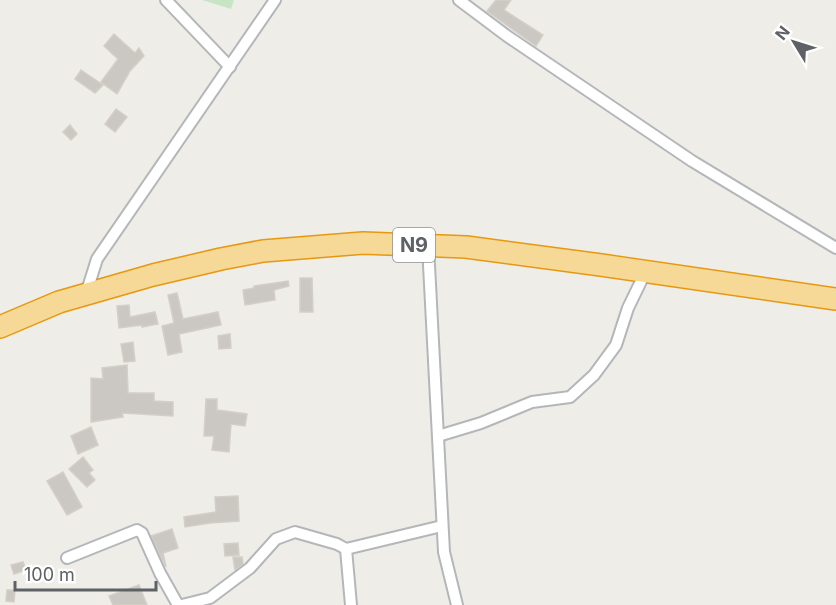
<svg xmlns="http://www.w3.org/2000/svg" width="836" height="605" font-family="Inter,sans-serif">
<style>
.green{fill:#c7e5c5}
.building{fill:#cbc8c4;stroke:#d4cfc6;stroke-width:1.5}
.lines{fill:none;stroke-linecap:round;stroke-linejoin:round}
.street-casing{stroke:#b4b7ba;stroke-width:14}
.highway-casing{stroke:#e7980f;stroke-width:24}
.street{stroke:#fff;stroke-width:10}
.highway{stroke:#f6d997;stroke-width:21}
.labels{text-anchor:middle;stroke-width:5;stroke-linejoin:round;paint-order:stroke}
.shield{fill:#fff;stroke:#8e9194;stroke-width:1.5}
.shield-label{font-size:20px;font-weight:bold;fill:#5e6266}
</style>
<rect width="100%" height="100%" fill="#efede7"/>
<polygon class="green" points="202,0 234,0 231,9"/>
<g class="building">
<polygon points="496,0 511,0 504,10 543,35 536,46 487,11"/>
<polygon points="114,34 135,53 139,48 144,56 130,71 117,94 101,82 118,59 104,46"/>
<polygon points="81,70 103,85 95,93 75,79"/>
<polygon points="116,109 127,117 115,132 105,124"/>
<polygon points="70,125 77,134 71,140 63,132"/>
<polygon points="300,278 312,278 313,312 300,312"/>
<polygon points="288,281 289,286 274,290 275,300 245,305 243,290 254,288 254,286"/>
<polygon points="177,293 183,319 218,312 221,325 179,334 182,352 168,355 162,326 174,323 168,295"/>
<polygon points="129,305 130,317 155,312 158,324 142,327 142,325 119,328 117,306"/>
<polygon points="230,334 231,348 219,349 218,336"/>
<polygon points="133,342 135,361 124,362 121,344"/>
<polygon points="127,365 128,393 154,393 154,401 173,402 173,416 122,413 123,417 91,422 91,378 103,379 102,368"/>
<polygon points="206,399 217,399 217,410 247,414 245,426 231,424 229,452 212,450 214,436 204,436"/>
<polygon points="91,427 98,445 78,454 71,436"/>
<polygon points="83,457 93,470 89,473 95,480 87,487 69,469"/>
<polygon points="63,472 82,507 67,515 47,481"/>
<polygon points="238,496 239,521 210,523 185,527 184,517 216,512 215,497"/>
<polygon points="172,529 178,548 163,553 166,567 151,536"/>
<polygon points="238,543 239,555 225,556 224,544"/>
<polygon points="233,557 242,557 243,564 235,570"/>
<polygon points="23,562 26,570 14,574 11,565"/>
<polygon points="139,585 147,605 113,605 109,596"/>
<polygon points="7,590 15,590 14,602 6,601"/>
</g>
<g class="lines">
<g class="street-casing">
<g id="street">
<polyline points="166,0 230,67"/>
<polyline points="459,0 507,36 692,161 836,248"/>
<polyline points="428,246 444,552 457,605"/>
<polyline points="86,294 97,259 275,0"/>
<polyline points="438,436 481,423 532,402 570,397 594,375 616,345 628,308 646,271"/>
<polyline points="346,549 351,605"/>
<polyline points="67,558 137,530 142,533 160,573 178,605"/>
<polyline points="182,605 210,598 250,568 276,539 295,532 337,544 346,549 442,526"/>
</g>
</g>
<g class="highway-casing">
<polyline id="highway" points="0,327 59,302 153,275 221,259 263,251 363,243 466,247 601,265 836,299"/>
</g>
<use href="#street" class="street"/>
<use href="#highway" class="highway"/>
</g>
<g class="labels">
<rect class="shield" x="393" y="228" width="42" height="34" rx="4.5"/>
<g class="shield-label">
<text x="414" y="252">N9</text>
</g>
</g>
<g transform="translate(794 42) rotate(308)" stroke="#ffffff" stroke-width="4.5" paint-order="stroke">
<path d="M0-4.5L10 22L0 15L-10 22Z" fill="#5e6266"/>
<text y="-9" font-size="16" font-weight="bold" text-anchor="middle" fill="#5e6266">N</text>
</g>
<path d="M15 581v9h141v-9" fill="none" stroke="#5e6266" stroke-width="3"/>
<text x="24" y="581" font-size="18" fill="#5e6266" stroke="#ffffff" stroke-width="4.5" paint-order="stroke">100 m</text>
</svg>
